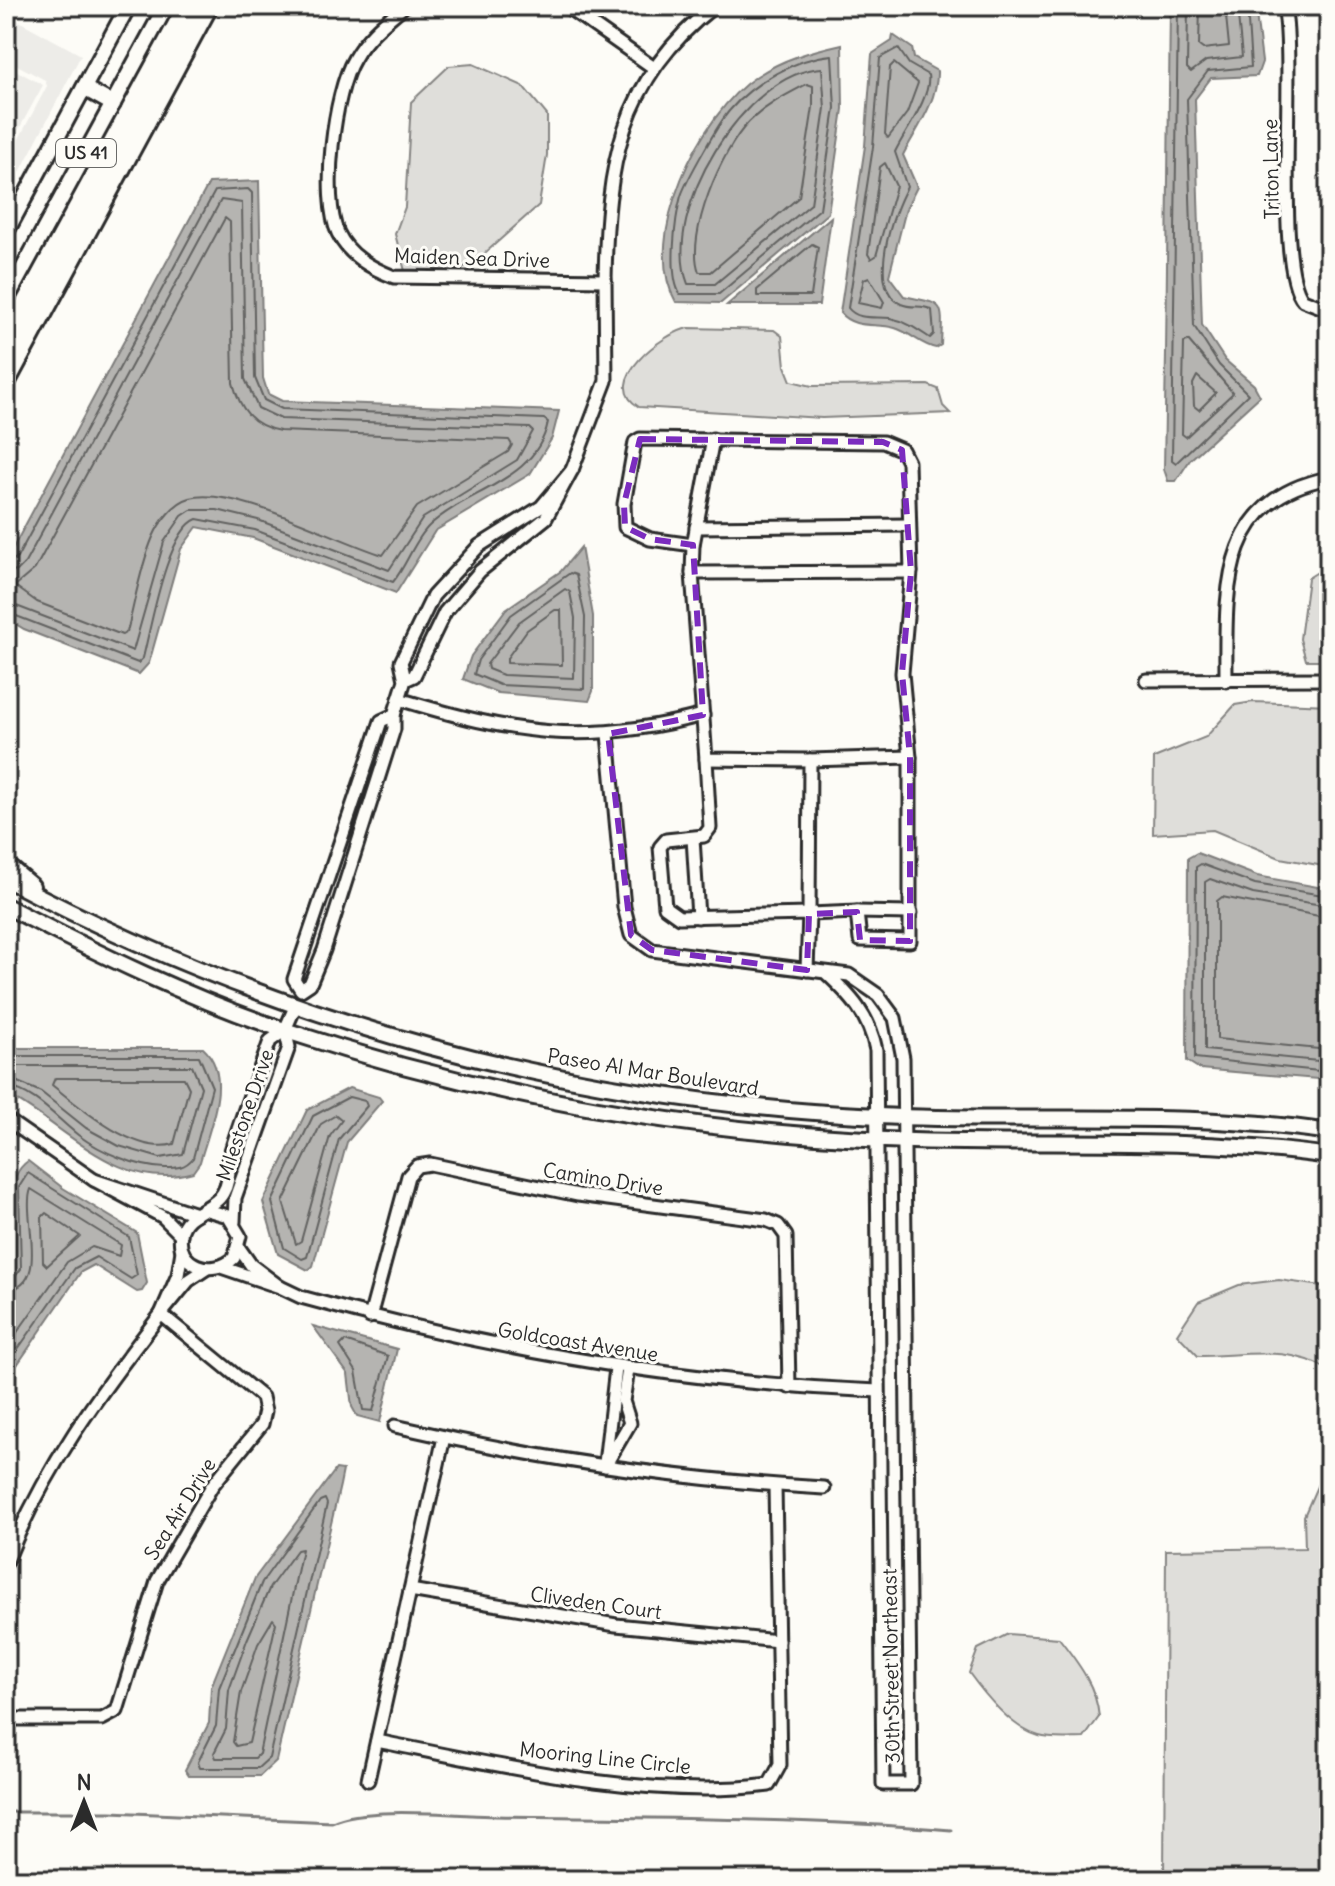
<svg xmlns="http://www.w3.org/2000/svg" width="1335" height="1886" font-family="Delius,sans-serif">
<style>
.built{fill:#edece8}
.green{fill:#dfdeda;stroke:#858482;stroke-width:2}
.water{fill:#b5b4b1;stroke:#7e7d7b;stroke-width:2}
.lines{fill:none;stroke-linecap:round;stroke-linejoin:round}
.shore{stroke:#626261;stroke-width:2}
.stream{stroke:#7e7d7b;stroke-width:3}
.minor-casing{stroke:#2b2b2b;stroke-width:17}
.major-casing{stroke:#2b2b2b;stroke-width:20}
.minor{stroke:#fdfcf7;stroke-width:11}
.major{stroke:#fdfcf7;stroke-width:14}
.rail{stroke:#2b2b2b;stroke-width:3}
.marked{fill:none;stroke:#7b2cbf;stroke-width:6;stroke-dasharray:16 10;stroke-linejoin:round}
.labels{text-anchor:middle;stroke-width:6;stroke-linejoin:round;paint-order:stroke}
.shield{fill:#fdfcf7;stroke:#6a6a68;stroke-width:2}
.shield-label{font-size:18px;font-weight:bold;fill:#2b2b2b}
.street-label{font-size:20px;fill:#2b2b2b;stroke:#fdfcf7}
</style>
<rect width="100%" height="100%" fill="#fdfcf7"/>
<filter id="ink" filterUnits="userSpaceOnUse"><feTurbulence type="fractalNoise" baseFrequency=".0125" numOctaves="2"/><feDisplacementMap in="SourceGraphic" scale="16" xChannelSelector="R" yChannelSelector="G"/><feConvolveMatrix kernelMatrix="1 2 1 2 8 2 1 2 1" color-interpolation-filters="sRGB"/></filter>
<g filter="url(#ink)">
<g class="built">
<polygon points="6,14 81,55 6,199 6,163 47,86 45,80 6,59"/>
<polygon points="6,65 43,85 6,153"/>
</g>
<g class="green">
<polygon points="473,64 523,86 547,115 547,155 539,205 475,262 451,273 405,271 395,234 405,207 411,102 449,66"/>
<path d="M 689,328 L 774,330 L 782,336 L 785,366 L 791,381 L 812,386 L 928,385 L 938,389 L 943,406 L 950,413 L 822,418 L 639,407 C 598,382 664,332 689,328 Z"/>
<polygon points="1329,565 1329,660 1306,660 1300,639 1308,578"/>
<polygon points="1253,702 1329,705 1329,867 1280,858 1213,830 1153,834 1154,758 1206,737 1235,705"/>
<path d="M 1279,1280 L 1329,1287 L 1329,1371 C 1292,1344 1242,1356 1198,1356 L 1177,1334 L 1198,1302 L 1239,1285 Z"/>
<polygon points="1329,1459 1329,1880 1164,1880 1166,1550 1305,1548 1304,1516"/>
<path d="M 1008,1634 L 1059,1638 C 1078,1663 1096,1685 1099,1717 L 1084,1738 C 1071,1738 1052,1740 1039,1736 C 1012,1729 985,1695 969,1673 L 978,1649 Z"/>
</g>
<g class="water">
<polygon points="1170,6 1255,6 1262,62 1257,76 1211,78 1195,99 1202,325 1225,360 1254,385 1260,396 1190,460 1176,481 1168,481 1164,469 1166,353"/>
<path d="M 893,35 L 912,48 L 914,58 L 937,71 C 938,101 917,128 903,155 L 917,187 L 906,209 L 889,276 L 904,296 C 945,305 943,300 941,345 L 936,348 C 921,345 911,333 895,328 C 876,322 855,330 840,313 L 865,146 L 872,54 L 892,41 Z"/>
<path d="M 842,44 L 843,109 L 828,213 L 721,303 L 676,302 C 639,239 700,113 757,76 C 783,59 811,51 842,44 Z"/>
<polygon points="259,181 263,378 268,394 282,401 559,411 552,438 530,474 435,531 396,593 253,538 197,527 181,549 149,663 139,674 24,629 6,618 6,561 209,183"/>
<polygon points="831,217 819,305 727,305"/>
<polygon points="581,547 593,616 593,691 589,701 498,693 463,679 471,656 506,609 561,571"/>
<polygon points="1197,853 1257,876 1329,889 1329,1080 1200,1069 1187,1061 1188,858"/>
<path d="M 6,1048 L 203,1048 C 234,1076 209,1128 200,1162 L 193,1172 C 119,1194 64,1124 6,1094 Z"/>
<polygon points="349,1088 379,1097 382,1101 347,1142 313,1266 308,1270 278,1254 263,1202 307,1110"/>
<path d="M 28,1161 L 63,1188 L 137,1233 L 147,1283 L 142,1291 L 137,1292 L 94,1265 L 81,1272 L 6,1381 L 6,1276 L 13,1267 C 12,1237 0,1180 28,1161 Z"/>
<polygon points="313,1326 397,1349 380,1422 357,1416 352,1407 348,1374"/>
<polygon points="336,1469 343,1470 340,1485 276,1761 260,1776 189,1776 185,1770 209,1723 211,1687 255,1578"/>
</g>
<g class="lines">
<g class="shore">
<polyline points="1178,6 1172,460 1176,463 1248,394 1219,365 1194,326 1187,99 1208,71 1251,67 1247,6"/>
<polyline points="1188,6 1187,68 1191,72 1206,61 1242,57 1237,6"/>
<polyline points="1200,6 1199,46 1203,49 1229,46 1225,6"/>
<path d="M 898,48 L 909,64 L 928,75 C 932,96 904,133 895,152 L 907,187 C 893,212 866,287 901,304 C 912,309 922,304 932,310 L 934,334 L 930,338 C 918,330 906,321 890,318 C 876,316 858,321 848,308 L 873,147 L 880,58 Z"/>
<path d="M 832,55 L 835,108 L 820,209 L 719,294 L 680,294 C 668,275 675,218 681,196 C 686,181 719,122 730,110 C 753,83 796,58 832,55 Z"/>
<polygon points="894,63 918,83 907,113 888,138 885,134 890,67"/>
<path d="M 822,68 L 825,108 L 811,204 L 715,284 L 688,284 C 660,212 744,73 822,68 Z"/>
<path d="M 807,84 L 813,86 L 813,107 L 799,197 L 711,272 L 699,272 C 685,235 722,149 749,122 C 766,105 786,95 807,84 Z"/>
<polygon points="885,163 896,186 876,256 871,259 868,254 880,167"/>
<path d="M 225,218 L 230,222 L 233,383 C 240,409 252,426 280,431 L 509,440 L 512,445 L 508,452 L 417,507 L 383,555 C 336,541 235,486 190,498 C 174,502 159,523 153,537 C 140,567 135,602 127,632 L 122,635 L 37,602 L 15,586 L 35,569 Z"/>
<polygon points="812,244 818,247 811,296 757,296 757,290"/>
<polygon points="869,277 884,302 882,308 858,303 864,279"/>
<polygon points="1188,340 1233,393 1186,437 1182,434 1184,343"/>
<polygon points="1197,376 1216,393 1199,410 1194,406 1193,384"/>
<path d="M 6,563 L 17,558 L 215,191 L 248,189 L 252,193 L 255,378 L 264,400 L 282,409 L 544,419 L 548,422 C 536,481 469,489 430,525 C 414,540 407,565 393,582 L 255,530 L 197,519 C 167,530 151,627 143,658 L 138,663 L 6,612"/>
<polyline points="6,573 17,571 25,563 221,200 242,203 245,379 258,408 281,419 530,428 533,431 517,460 423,518 389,570 258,520 217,510 191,510 182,516 164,542 133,651 6,602"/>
<polygon points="570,573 576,575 585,617 584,689 500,685 474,674 478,660 511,615"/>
<polygon points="565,589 570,592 575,618 574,678 503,675 488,669 487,664 519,622"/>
<polygon points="555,610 561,610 562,665 507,663 507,658 527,630"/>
<polyline points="1329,896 1255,884 1201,864 1196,867 1195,1058 1329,1072"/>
<polyline points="1329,906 1253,894 1210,879 1205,882 1205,1050 1329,1062"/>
<polyline points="1329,918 1222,897 1217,901 1217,1039 1329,1050"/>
<path d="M 6,1056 L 199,1056 L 212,1087 L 193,1158 C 185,1168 177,1168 165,1168 C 136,1167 101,1152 78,1135 C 57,1119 34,1090 6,1087"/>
<polyline points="6,1066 192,1066 201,1087 183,1154 160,1158 119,1146 86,1128 41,1092 6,1077"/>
<path d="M 55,1078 L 184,1078 L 189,1088 L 174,1144 C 136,1156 79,1107 52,1085 Z"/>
<polygon points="349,1097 365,1101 367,1106 339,1139 307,1257 302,1259 284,1248 272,1202 313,1116"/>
<polygon points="336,1115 342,1120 330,1136 301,1241 296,1244 283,1202 321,1124"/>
<polygon points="46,1213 80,1236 47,1266 43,1262 42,1217"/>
<polyline points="6,1280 14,1278 21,1269 19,1187 28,1173 129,1237 137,1275 131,1279 96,1257 75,1268 6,1366"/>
<path d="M 6,1290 C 52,1287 21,1215 31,1189 L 121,1245 L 119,1256 L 92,1247 L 67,1262 L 6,1348"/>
<polygon points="345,1341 388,1356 373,1411 363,1410 356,1371 340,1346"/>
<polygon points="325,1499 327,1504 269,1758 258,1768 200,1768 198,1762 216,1726 219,1688 262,1582 320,1501"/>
<polygon points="302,1549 259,1754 255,1758 216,1758 214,1753 226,1729 229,1690 247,1640 270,1587 297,1550"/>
<polygon points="273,1619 276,1623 249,1743 236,1746 233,1742 241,1692 258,1644"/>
</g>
<path class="stream" d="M 6,1812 L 111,1812 L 332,1822 C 365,1806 455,1815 495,1816 C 647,1818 800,1818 951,1830"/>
<g class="minor-casing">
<g id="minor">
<path d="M 404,6 C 385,22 366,37 354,59 C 334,92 321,198 338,233 C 349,256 371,268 394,277 L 605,280 C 607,166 619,81 714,6"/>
<polyline points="566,6 654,68"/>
<path d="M 1284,6 C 1296,63 1274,267 1303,300 L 1329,310"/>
<polygon points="640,439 883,442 902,450 908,462 911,572 902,673 910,757 910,941 860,940 857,912 809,914 810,760 706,759 692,573 693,545 650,539 625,527 624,504 635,442"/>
<polyline points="572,470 606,381 605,280"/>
<polyline points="696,527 909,525"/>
<polyline points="693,545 713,439"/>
<polyline points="692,573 911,572"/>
<polyline points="1146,680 1329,679"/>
<path d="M 1226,681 C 1226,593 1218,499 1329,478"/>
<path d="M 399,699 C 513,734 585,746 703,715"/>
<polyline points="394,715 405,680 401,662 433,596 479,546 541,507 572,470 546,518 480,571 445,612 414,676 405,680"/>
<polygon points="394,715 394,729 324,950 310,984 301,990 294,979 381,721"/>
<path d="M 608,734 L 624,907 L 631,935 L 652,950 L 849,975 L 878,995 L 895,1018 L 903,1058 L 911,1784 L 883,1784 L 876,1050 C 869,1015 851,996 825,972"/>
<polyline points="706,759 710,828 704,836 666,840 660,847 665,907 679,917 809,914 807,970"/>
<polyline points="810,760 910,757"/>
<polyline points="693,838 698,917"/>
<polyline points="857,912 911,913"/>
<polyline points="285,1030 295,1007"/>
<polyline points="6,1119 94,1180"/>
<path d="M 207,1210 L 228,1216 L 240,1236 L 234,1258 C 213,1278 175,1266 181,1234 C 185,1211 213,1211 223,1193 C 231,1180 228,1165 231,1151 C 242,1114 257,1078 270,1041 L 285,1030"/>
<polyline points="234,1222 235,1198 289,1047 285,1030"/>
<polyline points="181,1235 163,1217 94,1180 196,1214"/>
<polyline points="182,1251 178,1275 161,1314 188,1281 206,1269"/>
<polyline points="221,1267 280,1287 251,1265 239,1248"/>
<path d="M 280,1287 L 301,1297 C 490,1350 681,1383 878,1391"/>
<polyline points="370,1317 408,1176 417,1166 430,1164 578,1195 766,1220 778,1225 786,1236 789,1387"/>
<path d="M 395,1426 C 537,1459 679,1480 824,1488"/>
<polyline points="605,1463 616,1368"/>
<polyline points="605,1466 630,1423 623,1401 628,1370"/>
<path d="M 6,1563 C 43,1470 99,1393 161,1314 L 262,1397 L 265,1411 L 262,1424 L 212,1486 L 157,1581 L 117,1711 L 102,1719 L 6,1719"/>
<polyline points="410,1590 616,1625 778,1641"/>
<path d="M 377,1741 C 497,1765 648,1801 769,1785 L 780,1765 L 775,1486"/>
<polyline points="368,1780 444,1437"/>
</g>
</g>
<g class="major-casing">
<g id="major">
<polyline points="84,88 113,104"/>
<polyline points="6,232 128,6"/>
<polyline points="6,300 166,6"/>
<polyline points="6,864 32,886"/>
<path d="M 6,879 C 280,1024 568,1101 878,1116 C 1029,1124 1179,1109 1329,1132"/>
<path d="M 6,906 C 96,953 191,999 287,1031 C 480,1095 682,1131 885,1140 C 1035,1147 1179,1135 1329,1156"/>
</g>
</g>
<use href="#minor" class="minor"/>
<use href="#major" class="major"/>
<polyline class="rail" points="6,403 220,6"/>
</g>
</g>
<path class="marked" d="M 640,439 L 883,442 L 902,450 L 911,572 L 902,673 L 910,757 L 910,941 L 860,940 L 857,912 L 809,914 L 807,970 L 652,950 L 631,935 L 608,734 L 703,715 L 693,545 L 650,539 L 625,527 L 624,504 Z"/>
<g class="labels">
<rect class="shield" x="56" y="139" width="60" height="28" rx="6"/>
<g class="shield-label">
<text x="86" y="159">US 41</text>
</g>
<g class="street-label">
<text transform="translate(1271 169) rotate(-91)" y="7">Triton Lane</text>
<text transform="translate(472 258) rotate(2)" y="7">Maiden Sea Drive</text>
<text transform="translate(653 1072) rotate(9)" y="7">Paseo Al Mar Boulevard</text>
<text transform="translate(245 1115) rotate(-71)" y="7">Milestone Drive</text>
<text transform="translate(603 1179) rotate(9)" y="7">Camino Drive</text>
<text transform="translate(578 1342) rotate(9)" y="7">Goldcoast Avenue</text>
<text transform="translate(180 1509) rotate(-58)" y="7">Sea Air Drive</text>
<text transform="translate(596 1603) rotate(8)" y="7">Cliveden Court</text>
<text transform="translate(891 1666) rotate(-91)" y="7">30th Street Northeast</text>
<text transform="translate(605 1758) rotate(6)" y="7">Mooring Line Circle</text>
</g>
</g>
<rect width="1335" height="1886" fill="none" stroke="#fdfcf7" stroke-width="32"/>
<rect x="16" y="16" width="1303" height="1854" fill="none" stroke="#2b2b2b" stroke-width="3" filter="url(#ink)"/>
<g transform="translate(84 1802)" stroke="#fdfcf7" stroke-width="6" paint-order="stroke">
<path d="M0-6L14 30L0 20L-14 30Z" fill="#2b2b2b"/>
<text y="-12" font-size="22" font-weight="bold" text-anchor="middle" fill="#2b2b2b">N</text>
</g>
</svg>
